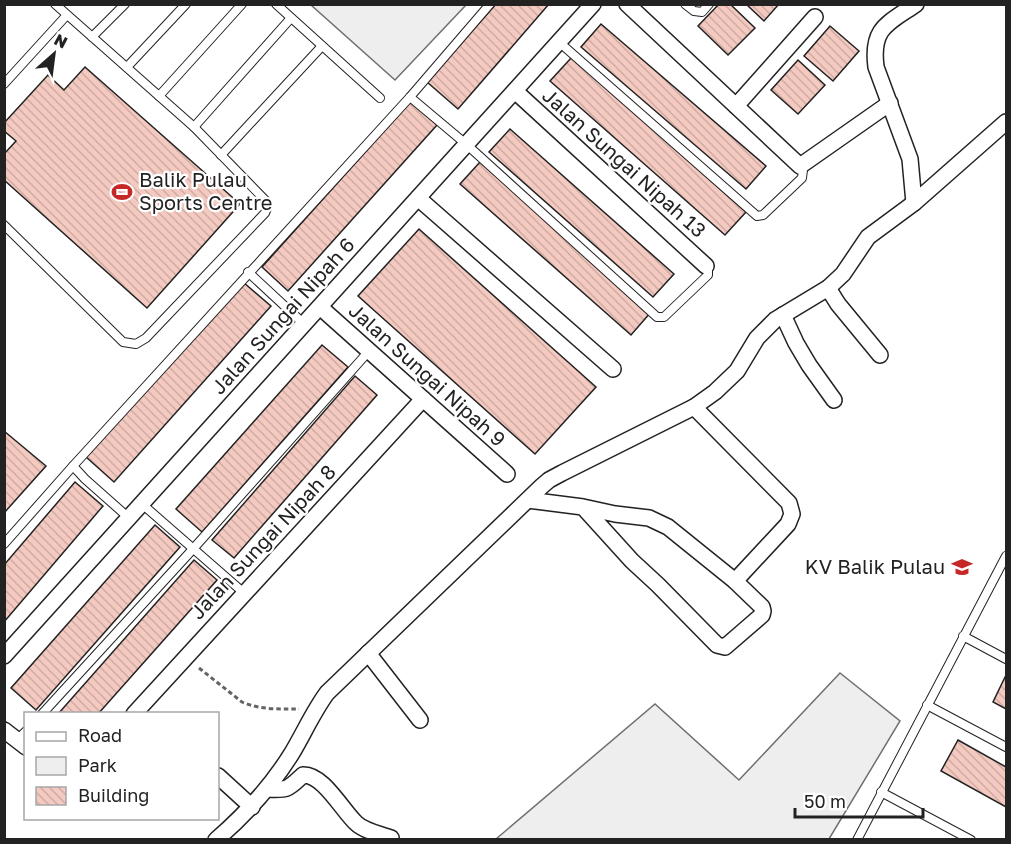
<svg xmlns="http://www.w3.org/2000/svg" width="1011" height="844" font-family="'Golos Text',sans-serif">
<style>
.green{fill:#eee;stroke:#6f6f6f;stroke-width:1.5}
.building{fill:url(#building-back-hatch);stroke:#222;stroke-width:1.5}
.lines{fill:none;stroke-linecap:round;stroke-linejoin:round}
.service-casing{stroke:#222;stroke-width:10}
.minor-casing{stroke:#222;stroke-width:18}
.path{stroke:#646464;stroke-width:3;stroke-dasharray:4.5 3;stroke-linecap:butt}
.service{stroke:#fff;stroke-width:8}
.minor{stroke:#fff;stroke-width:15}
.labels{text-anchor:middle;stroke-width:4.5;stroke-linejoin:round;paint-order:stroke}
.street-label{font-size:20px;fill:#222;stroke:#fff}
.poi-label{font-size:20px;fill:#222;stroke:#fff;text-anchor:start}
</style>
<defs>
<pattern id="building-back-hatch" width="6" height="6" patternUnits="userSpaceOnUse" patternTransform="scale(1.5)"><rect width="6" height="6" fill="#f3c9c0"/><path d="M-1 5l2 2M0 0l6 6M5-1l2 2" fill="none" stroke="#d0aca5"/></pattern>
</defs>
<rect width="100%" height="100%" fill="#fff"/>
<g class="green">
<polygon points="311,5 466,5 395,80"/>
<polygon points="840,673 900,721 829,839 496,839 655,704 739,780"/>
</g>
<g class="building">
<polygon points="496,4 549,4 458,109 427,82"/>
<polygon points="719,4 730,4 755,28 728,55 698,26"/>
<polygon points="746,4 779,4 764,21"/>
<polygon points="601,24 766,166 746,189 581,47"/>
<polygon points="830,26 859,51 833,81 804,56"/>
<polygon points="572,57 746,212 725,235 550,81"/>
<polygon points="798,60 825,85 798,114 771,90"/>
<polygon points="85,67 240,204 147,308 4,180 4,154 16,141 4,131 4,123 48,75 64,90"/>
<polygon points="411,101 437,125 288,291 262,267"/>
<polygon points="510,129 674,274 653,297 489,152"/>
<polygon points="480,162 651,312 631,335 460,184"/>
<polygon points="419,229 596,387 535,454 358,296"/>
<polygon points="243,282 271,306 114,482 86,457"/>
<polygon points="322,345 348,367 202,532 176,509"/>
<polygon points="355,376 377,395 234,558 212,540"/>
<polygon points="4,431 46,466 4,513"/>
<polygon points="75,482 103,506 4,622 4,565"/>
<polygon points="155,525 180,547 36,710 11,688"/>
<polygon points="194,560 217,580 98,714 58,714"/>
<polygon points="1006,675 1006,709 993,702"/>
<polygon points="958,740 1006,767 1006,807 941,771"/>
</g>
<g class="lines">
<g class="service-casing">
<g id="service">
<polyline points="276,4 380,98"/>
<polyline points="685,4 694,11 702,12 709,4"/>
<polyline points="92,37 125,4"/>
<polyline points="559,42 757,216 763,215 802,178 803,170 800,166"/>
<polyline points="127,67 186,4"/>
<polyline points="4,84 66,16"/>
<polyline points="159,96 242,4"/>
<polyline points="410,97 466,144 657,317 664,317 708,275 708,271 706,266"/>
<polyline points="194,127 291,18"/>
<polyline points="221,155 322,46"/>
<polyline points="4,225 123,342 136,344 146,338 265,213 268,206 267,202 194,127 55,4"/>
<polyline points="248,272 304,324"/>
<polyline points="73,466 410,97 490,4"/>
<polyline points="142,504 244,593"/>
<polyline points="4,544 73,466 85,479 129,518"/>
<polyline points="963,636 1006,659"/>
<polyline points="927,705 1006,747"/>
<polyline points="42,714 193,549 369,351"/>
<polyline points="17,740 26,731"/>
<polyline points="881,792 971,840"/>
<polyline points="857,840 1006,556"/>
</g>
</g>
<g class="minor-casing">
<g id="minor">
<polyline points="627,4 800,166 890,103"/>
<polyline points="515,91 706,266"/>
<polyline points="736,106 815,17"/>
<polyline points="418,198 613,369"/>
<path d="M 914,203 L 910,159 L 876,67 C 871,28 887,24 916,4"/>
<polyline points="828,288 838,304 880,355"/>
<polyline points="320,307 507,474"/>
<polyline points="783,315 796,343 809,365 834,400"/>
<polyline points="694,407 789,503 792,514 788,524 735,581"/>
<polyline points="528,500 583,507 615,514 649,518 668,527 735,581 762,607 763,611 762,615 725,647 717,645 658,585 632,561 583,507"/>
<polyline points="368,653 420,720"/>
<polyline points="4,656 593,4"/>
<polyline points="134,714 423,399"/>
<polyline points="4,730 26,747"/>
<polyline points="218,776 252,807"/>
<path d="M 268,789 C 289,790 288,789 303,775 C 323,774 342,810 356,823 C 364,831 380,834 391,838"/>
<path d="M 216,840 C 246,814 271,787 292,753 C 304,733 313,712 327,693 L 542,486 L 549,480 L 562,473 L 694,407 L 715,392 L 737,371 L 757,338 L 775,320 L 828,288 L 843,274 L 868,237 L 914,203 L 1006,122"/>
</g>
</g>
<path class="path" d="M 199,668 L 242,702 C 260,710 280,709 299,709"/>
<use href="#service" class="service"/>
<use href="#minor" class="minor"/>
</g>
<defs>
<g id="stadium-bare" transform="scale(1.62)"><path d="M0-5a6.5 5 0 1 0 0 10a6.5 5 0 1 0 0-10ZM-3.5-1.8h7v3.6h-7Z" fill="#c62828" stroke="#fff" stroke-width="2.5" paint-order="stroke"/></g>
<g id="university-bare" transform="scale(1.62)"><path d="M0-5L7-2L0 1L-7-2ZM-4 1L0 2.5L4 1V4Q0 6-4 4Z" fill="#c62828" stroke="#fff" stroke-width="2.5" paint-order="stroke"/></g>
</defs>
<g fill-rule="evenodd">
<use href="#stadium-bare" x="122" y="192"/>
<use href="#university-bare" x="962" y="567"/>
</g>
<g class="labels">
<g class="street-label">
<text transform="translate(624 163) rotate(42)" y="7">Jalan Sungai Nipah 13</text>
<text transform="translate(283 316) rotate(-48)" y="7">Jalan Sungai Nipah 6</text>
<text transform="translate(427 375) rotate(42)" y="7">Jalan Sungai Nipah 9</text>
<text transform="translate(263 542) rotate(-47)" y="7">Jalan Sungai Nipah 8</text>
</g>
<g class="poi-label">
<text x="139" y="187">Balik Pulau<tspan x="139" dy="23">Sports Centre</tspan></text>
<text x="945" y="574" text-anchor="end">KV Balik Pulau</text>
</g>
</g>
<rect width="1011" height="844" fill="none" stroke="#222222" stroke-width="12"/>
<rect x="24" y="712" width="195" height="108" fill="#ffffff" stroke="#a7a7a7" stroke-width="1.5"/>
<rect x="36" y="732" width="30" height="9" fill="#ffffff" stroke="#a7a7a7" stroke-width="1.5"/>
<text x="78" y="742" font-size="18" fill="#222222">Road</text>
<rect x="36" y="757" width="30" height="18" fill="#eeeeee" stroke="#a7a7a7" stroke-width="1.5"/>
<text x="78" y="772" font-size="18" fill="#222222">Park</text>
<rect x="36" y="787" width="30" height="18" fill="url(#building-back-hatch)" stroke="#a7a7a7" stroke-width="1.5"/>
<text x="78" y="802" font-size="18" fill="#222222">Building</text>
<g transform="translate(54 54) rotate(28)" stroke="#ffffff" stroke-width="4.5" paint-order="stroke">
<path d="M0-4.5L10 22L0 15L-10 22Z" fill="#222222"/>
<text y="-9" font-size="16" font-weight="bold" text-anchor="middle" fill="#222222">N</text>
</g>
<path d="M795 808v9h128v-9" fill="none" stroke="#222222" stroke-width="3"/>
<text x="804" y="808" font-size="18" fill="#222222" stroke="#ffffff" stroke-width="4.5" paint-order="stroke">50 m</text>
</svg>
